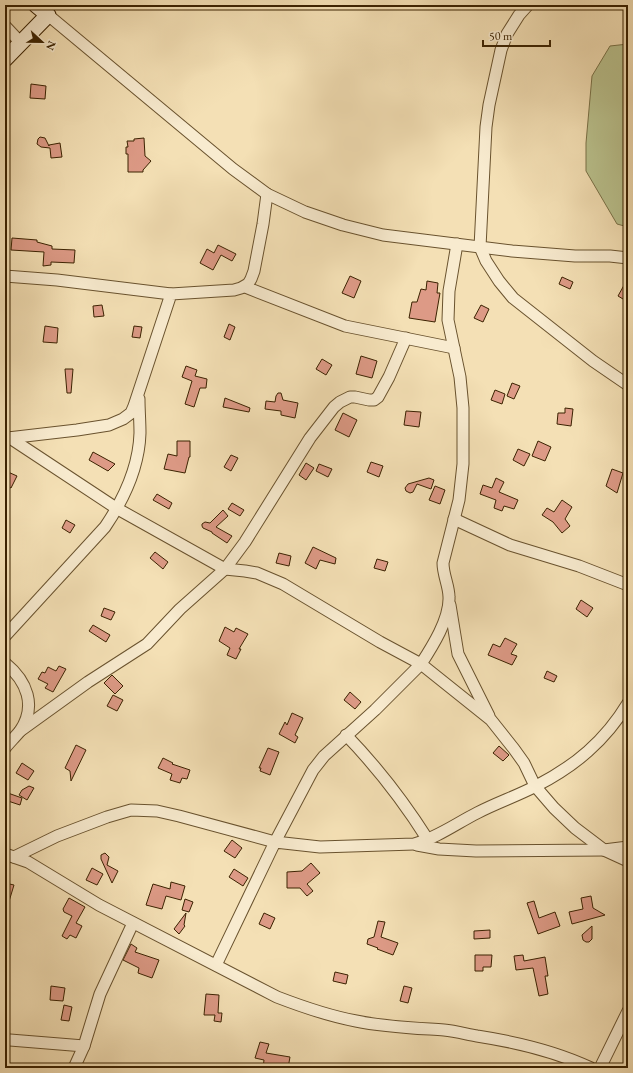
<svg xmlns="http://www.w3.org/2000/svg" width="633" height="1073" font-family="'EB Garamond',serif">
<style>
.green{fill:#bac28e;stroke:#7a7248}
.building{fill:#dd9a86;stroke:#3b2201}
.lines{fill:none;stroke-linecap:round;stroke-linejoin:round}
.street-casing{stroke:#69522e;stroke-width:13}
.secondary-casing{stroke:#3b2201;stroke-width:17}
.street{stroke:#f8ebcf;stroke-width:11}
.secondary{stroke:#f8ebcf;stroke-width:15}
</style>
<rect width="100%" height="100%" fill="#f4e0b5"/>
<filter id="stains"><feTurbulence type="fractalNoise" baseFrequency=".005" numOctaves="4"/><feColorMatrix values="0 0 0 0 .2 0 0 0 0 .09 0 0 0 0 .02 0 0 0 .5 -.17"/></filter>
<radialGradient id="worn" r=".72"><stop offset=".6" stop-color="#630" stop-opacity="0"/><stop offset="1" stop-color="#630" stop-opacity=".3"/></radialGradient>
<polygon class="green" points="628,44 628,227 617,224 586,171 586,143 592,76 610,46"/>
<g class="building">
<polygon points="31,84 46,86 45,99 30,98"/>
<polygon points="40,137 45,138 49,146 49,145 60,143 62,157 51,158 50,148 41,147 37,144 38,139"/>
<polygon points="144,138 145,156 151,161 143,170 143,172 128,172 128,154 126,154 126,147 128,147 127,141 134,141 134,139"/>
<polygon points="12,238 37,240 37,242 52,246 52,249 75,250 74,263 51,262 51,265 43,266 44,252 11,250"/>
<polygon points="218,245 236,254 232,261 221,255 213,270 200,263 207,249 214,253"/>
<polygon points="350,276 361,281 354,298 342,293"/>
<polygon points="562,277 573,282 570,289 559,284"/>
<polygon points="628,278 628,302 618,296"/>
<polygon points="427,281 438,283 437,293 440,293 435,322 409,318 412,302 417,302 421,289 426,290"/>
<polygon points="102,305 104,316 94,317 93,306"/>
<polygon points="481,305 489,309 483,322 474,318"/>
<polygon points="229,324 235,327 230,340 224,337"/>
<polygon points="45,326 58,328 57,343 43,342"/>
<polygon points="134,326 142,327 140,338 132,337"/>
<polygon points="361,356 377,361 372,378 356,374"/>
<polygon points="322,359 332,365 326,375 316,369"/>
<polygon points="186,366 197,370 195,376 207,379 206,388 200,388 194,407 185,404 192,381 182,377"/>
<polygon points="65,369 73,369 71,393 67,393"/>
<polygon points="512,383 520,386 514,399 507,396"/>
<polygon points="495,390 505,394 502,404 491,400"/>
<polygon points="278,393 281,393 283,400 298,403 295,418 281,415 281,411 265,409 266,401 275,402 276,396"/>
<polygon points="225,398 250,408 249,412 223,407"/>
<polygon points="565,408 573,409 571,426 557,424 558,413 565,413"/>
<polygon points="406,411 421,412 419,427 404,425"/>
<polygon points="343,413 357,420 349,437 335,430"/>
<polygon points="177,441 190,441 190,457 189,457 185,473 164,469 168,454 177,456"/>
<polygon points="538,441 551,447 545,461 532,456"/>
<polygon points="518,449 530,454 524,466 513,460"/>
<polygon points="93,452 115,464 108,471 89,460"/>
<polygon points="231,455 238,458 231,471 224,467"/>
<polygon points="371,462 383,466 379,477 367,472"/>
<polygon points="306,463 314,468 306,480 299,475"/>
<polygon points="319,464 332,469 328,477 316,471"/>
<polygon points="612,469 623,473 617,493 606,486"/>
<polygon points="8,472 17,476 11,488 5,485 5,477"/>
<polygon points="429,478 434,480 431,489 417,484 413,492 410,493 406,491 405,488 408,484"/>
<polygon points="496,478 504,482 499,492 518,500 514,509 504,506 502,511 494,508 496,500 480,494 483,485 492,488"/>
<polygon points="435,486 445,490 440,504 429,500"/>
<polygon points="157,494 172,503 169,509 153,500"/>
<polygon points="562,500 572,507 565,519 570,526 562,533 553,522 542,515 547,508 554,512"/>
<polygon points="232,503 244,510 240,516 228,509"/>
<polygon points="223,510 228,516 216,527 232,536 227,543 212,533 212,532 203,528 202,526 202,524 205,522 210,523"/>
<polygon points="66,520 75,525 70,533 62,528"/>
<polygon points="313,547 336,558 335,564 320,560 316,569 305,563"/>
<polygon points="155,552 168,562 163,569 150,558"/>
<polygon points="279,553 291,556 289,566 276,563"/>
<polygon points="377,559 388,562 385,571 374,568"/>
<polygon points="581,600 593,608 587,617 576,609"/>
<polygon points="104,608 115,612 111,620 101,616"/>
<polygon points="93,625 110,635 106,642 89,631"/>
<polygon points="225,627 234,632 236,628 248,634 239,649 241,649 236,659 227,655 230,648 219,641"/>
<polygon points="505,638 517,644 511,654 517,656 512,665 488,655 493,644 500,647"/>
<polygon points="59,666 66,669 53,692 45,688 48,684 38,679 42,672 45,673 48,667 56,671"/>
<polygon points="547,671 557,676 554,682 544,678"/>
<polygon points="112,675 123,686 115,694 104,683"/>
<polygon points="350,692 361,702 355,709 344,700"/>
<polygon points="113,695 123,700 117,711 107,706"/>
<polygon points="292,713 303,718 295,735 298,737 295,743 279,734 285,722 287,725"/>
<polygon points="76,745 86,750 71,781 70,771 65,768"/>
<polygon points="499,746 509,755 503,761 493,753"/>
<polygon points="268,748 279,752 270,775 260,771 261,768 259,768"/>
<polygon points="163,758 173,763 172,764 190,770 187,779 182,778 180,783 170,780 172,774 158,768"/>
<polygon points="22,763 34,771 28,780 16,773"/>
<polygon points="29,786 34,788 27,800 19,795 22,790"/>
<polygon points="5,792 22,798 20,805 5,800"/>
<polygon points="232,840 242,848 235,858 224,851"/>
<polygon points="105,853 109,857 107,865 118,871 112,883 101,859 101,855"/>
<polygon points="311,863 320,873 307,884 313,891 307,896 300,888 287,888 287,872 302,871"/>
<polygon points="92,868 103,874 97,885 86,880"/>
<polygon points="234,869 248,878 243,886 229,877"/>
<polygon points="171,882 185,886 181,900 166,896 162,909 146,905 153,884 170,889"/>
<polygon points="5,883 14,885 7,908 5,908"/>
<polygon points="591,896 593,908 605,915 572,924 569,912 583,909 581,898"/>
<polygon points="69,898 85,907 76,923 82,926 76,938 70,935 67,939 62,936 72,916 64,912 63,909"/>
<polygon points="185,899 193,902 189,912 182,910"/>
<polygon points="534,901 539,918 555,912 560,926 538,934 527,903"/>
<polygon points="186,913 184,925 185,926 179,934 174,929"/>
<polygon points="264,913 275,918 270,929 259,924"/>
<polygon points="378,921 385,922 381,937 398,943 393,955 377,949 378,948 367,944 368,939 374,937"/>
<polygon points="592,926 592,939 589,942 586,942 583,940 582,935"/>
<polygon points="490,930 490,938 474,939 474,931"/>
<polygon points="131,944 137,948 135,952 159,960 152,978 138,973 139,968 123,960"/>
<polygon points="475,955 492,955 491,967 483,967 483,971 475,971"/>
<polygon points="523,955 524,961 545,957 548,976 545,976 548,994 539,996 533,968 516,970 514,956"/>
<polygon points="335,972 348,975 346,984 333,981"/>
<polygon points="51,986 65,988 63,1001 50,1000"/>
<polygon points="404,986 412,988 408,1003 400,1001"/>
<polygon points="206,994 219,995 218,1013 222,1013 221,1022 214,1021 215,1015 204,1015"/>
<polygon points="64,1005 72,1007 69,1021 61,1020"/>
<polygon points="260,1042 269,1044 266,1053 290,1057 288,1068 273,1066 273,1068 263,1068 264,1060 255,1058"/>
</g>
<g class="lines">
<g class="street-casing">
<g id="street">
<polyline points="528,5 519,15 507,34 501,50 489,105 486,127 480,247 486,261 499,281 513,298 593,361 628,385"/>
<polyline points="48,15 233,169 267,194 305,212 343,225 383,235 512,251 575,256 610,256 628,258"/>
<polyline points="5,26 21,43"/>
<path d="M 457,244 L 449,291 L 448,320 L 460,377 L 463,408 L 463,464 L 459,500 L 443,563 C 443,575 449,586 449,597 C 450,619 432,647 421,664 L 491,720 L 514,749 L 524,763 L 535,786 L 554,808 L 575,828 L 604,850 L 628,861"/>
<polyline points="5,276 57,280 171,294"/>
<polyline points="245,287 345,326 454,348"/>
<polyline points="8,438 77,430 109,425 123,419 131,413 134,406 171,294 234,290 241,288 248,284 251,279 254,271 263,224 267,194"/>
<polyline points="10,438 116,508 225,569 245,571 257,573 283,584 380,642 421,664 375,710 324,756 313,770 275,842 179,816 157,811 131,810 107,817 57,836 14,857"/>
<polyline points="454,519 510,545 579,566 628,585"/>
<polyline points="450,605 458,654 489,716"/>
<path d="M 5,636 L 105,527 C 124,499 139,467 140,433 C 140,422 139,410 139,399"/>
<path d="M 5,663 C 27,681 37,706 20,731 C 15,737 10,742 5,748"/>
<polyline points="20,731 88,682 147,644 180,609 225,569 245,542 310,438 334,407 340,402 350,397 355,397 369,400 374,400 378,397 389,377 406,338"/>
<path d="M 346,735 C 377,767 404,802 428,840"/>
<polyline points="417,845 439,849 476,851 604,850 628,847"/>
<path d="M 5,854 L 28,862 L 99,905 L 277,997 C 303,1007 329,1016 356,1021 C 385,1027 414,1028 444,1030 C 455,1031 466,1034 477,1036 C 516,1042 555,1051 591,1068"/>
<path d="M 216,965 L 275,842 L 320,847 L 414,844 C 437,838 457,823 477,813 C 496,803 517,796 536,786 C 575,766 605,741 628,703"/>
<polyline points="10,1040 84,1046"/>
<polyline points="74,1068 84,1046 100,994 133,923"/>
<polyline points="600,1068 628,1011"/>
</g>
</g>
<g class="secondary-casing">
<polyline id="secondary" points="5,59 48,15 36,5"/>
</g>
<use href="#street" class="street"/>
<use href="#secondary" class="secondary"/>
</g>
<rect width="633" height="1073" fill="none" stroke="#f4e0b5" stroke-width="20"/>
<rect x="6" y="6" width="621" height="1061" fill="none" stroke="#3b2201" stroke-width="2"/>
<rect x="10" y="10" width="613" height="1053" fill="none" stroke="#3b2201"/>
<g transform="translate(42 42) rotate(112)" stroke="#f8ebcf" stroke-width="3" paint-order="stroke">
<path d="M0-3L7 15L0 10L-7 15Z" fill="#3b2201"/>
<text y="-6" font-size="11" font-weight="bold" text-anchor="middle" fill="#3b2201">N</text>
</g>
<path d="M483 40v6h67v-6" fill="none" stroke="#3b2201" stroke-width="2"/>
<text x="489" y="40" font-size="12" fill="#3b2201" stroke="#f8ebcf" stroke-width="3" paint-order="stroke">50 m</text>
<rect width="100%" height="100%" filter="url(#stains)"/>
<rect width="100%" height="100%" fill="url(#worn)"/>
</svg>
